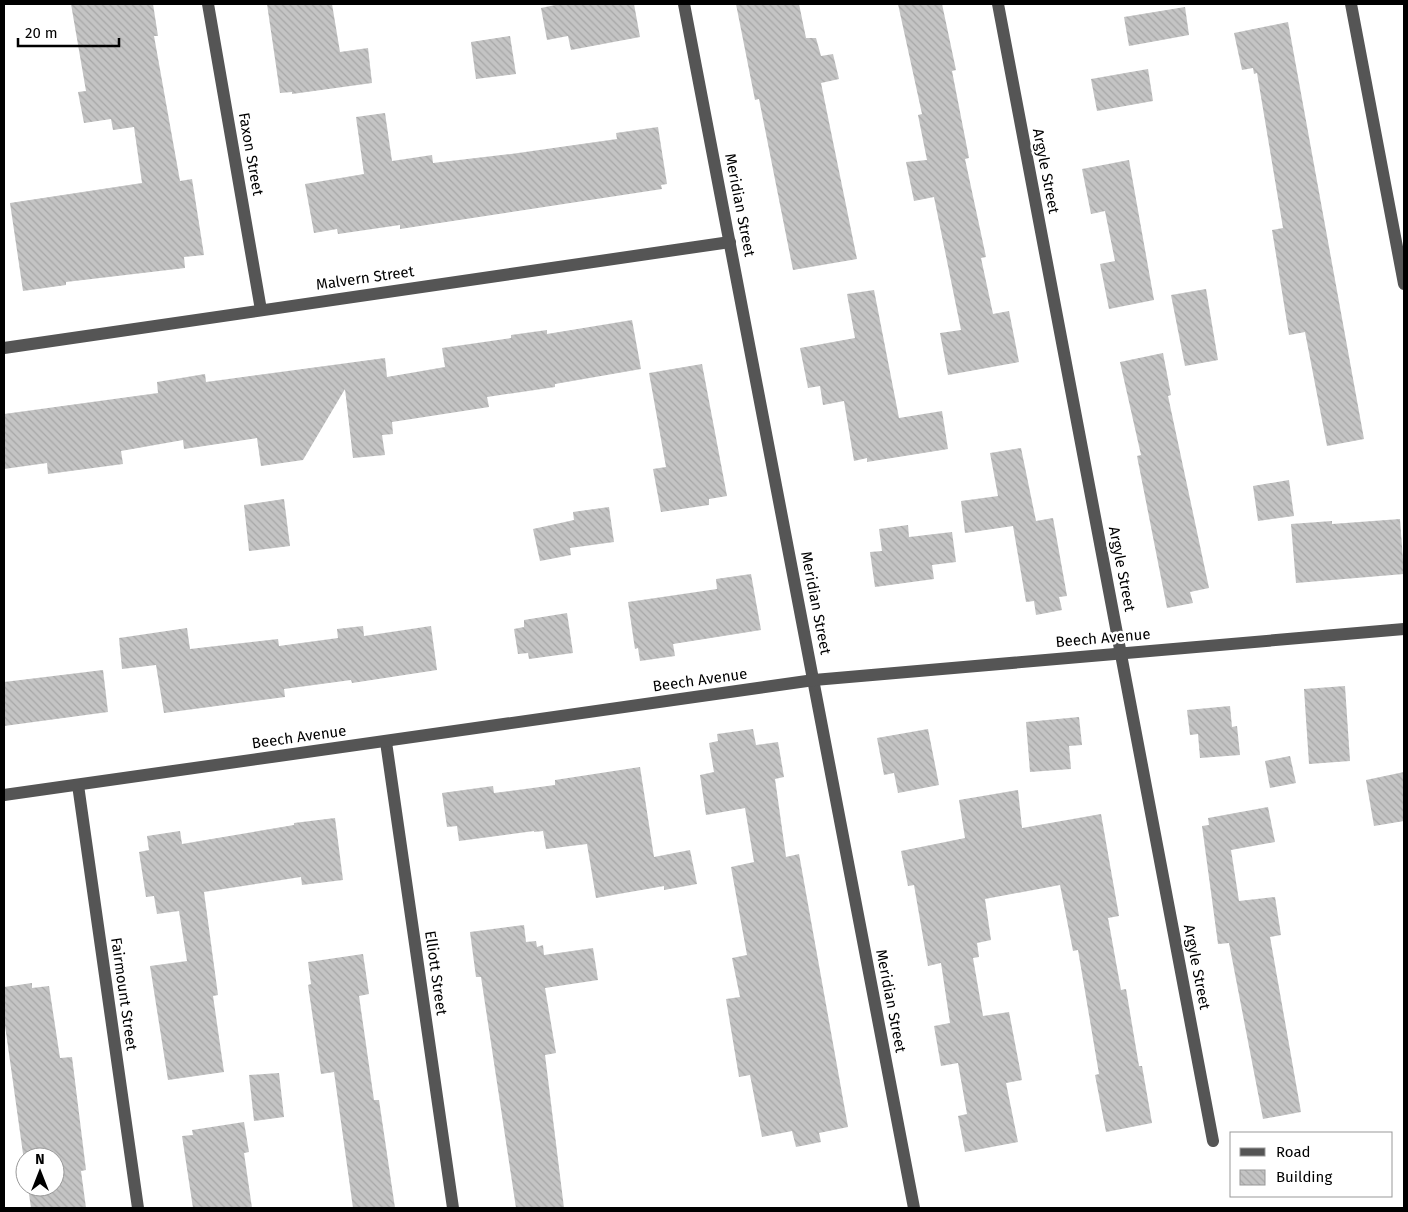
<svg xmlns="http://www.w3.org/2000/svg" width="1408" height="1212" font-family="'Fira Sans',sans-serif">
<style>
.building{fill:url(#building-back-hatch)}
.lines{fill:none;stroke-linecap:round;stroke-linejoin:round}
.minor{stroke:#555;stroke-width:12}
.labels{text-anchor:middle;stroke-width:5;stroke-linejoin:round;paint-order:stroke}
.street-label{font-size:15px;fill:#000;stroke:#fff}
</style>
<defs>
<pattern id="building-back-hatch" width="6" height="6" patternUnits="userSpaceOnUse" patternTransform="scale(1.25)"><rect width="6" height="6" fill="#c4c4c4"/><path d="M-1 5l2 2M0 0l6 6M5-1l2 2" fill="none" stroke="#a7a7a7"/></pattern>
</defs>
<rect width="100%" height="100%" fill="#fff"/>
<g class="building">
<polygon points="71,4 153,4 158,36 154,36 180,181 192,179 204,255 184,257 185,268 66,282 66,285 23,291 10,203 142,183 134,127 113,130 111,119 84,123 78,92 86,91"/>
<polygon points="267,4 332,4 340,52 368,48 372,83 292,94 292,92 280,93"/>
<polygon points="560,4 634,4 640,37 571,50 568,36 547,40 541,8"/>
<polygon points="736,4 799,4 806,38 816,38 821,56 833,54 839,79 821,83 857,259 793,270 759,99 755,100"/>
<polygon points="898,4 942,4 956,70 952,71 969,158 965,159 986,257 981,258 993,314 1009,311 1019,362 948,375 940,333 961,330 934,197 914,201 906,162 927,160 918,115 922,114"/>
<polygon points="1185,7 1189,35 1129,46 1124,17"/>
<polygon points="1288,22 1364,439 1327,446 1305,332 1289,335 1272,230 1283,228 1257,73 1254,74 1253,68 1242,70 1234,33"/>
<polygon points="510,36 516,74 476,79 471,42"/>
<polygon points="1148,69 1153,101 1097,111 1091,79"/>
<polygon points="385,113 392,161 432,155 433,163 511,154 617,139 616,133 658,127 667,184 661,185 662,189 400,229 400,225 338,234 337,229 314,233 305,184 364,174 356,117"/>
<polygon points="1129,160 1154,300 1109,309 1100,264 1115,261 1105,211 1091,214 1082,169"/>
<polygon points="1206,289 1218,360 1185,366 1171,295"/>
<polygon points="874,290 899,418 942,411 948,449 867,462 867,458 854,461 844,401 823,405 820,386 808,388 800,348 855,338 847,294"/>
<polygon points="632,320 641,369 555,384 555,387 487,397 489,407 392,422 393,434 382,435 385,455 353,458 345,389 303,460 261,466 257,438 184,449 183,440 121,451 123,464 48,474 47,463 4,469 4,414 158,393 157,382 205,374 206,382 385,358 387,377 445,367 442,348 511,338 511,335 547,330 547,334"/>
<polygon points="1163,353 1171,395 1168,396 1209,588 1190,592 1193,603 1167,608 1137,456 1141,455 1120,362"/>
<polygon points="702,364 727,496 709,499 709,505 661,512 653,469 666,467 649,373"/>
<polygon points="1021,448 1036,521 1053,518 1067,596 1059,597 1062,610 1036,615 1034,601 1026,602 1013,526 965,533 961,501 998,496 990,453"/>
<polygon points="1289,480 1294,516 1258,521 1253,486"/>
<polygon points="284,499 290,546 249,551 244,505"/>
<polygon points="609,507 614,542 570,548 571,555 540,561 533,529 574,520 573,512"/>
<polygon points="1400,519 1404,574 1296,583 1291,524 1332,521 1332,524"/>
<polygon points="908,525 909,537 952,532 956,562 932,565 934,579 875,587 870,552 882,551 879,529"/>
<polygon points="751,574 761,630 673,644 675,656 640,661 638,648 635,649 628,602 717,589 716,579"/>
<polygon points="567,613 573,653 529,659 528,653 518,654 514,629 524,627 524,620"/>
<polygon points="363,626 364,636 431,626 437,670 352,683 351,680 284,689 285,697 164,713 156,665 122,669 119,638 187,628 190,649 278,639 279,646 338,638 337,629"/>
<polygon points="103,670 108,712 4,726 4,682"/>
<polygon points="1345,686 1350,761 1309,764 1304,689"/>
<polygon points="1230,706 1232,727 1237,726 1240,755 1200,758 1198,734 1190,735 1187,710"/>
<polygon points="1079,717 1082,745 1069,746 1071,769 1030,772 1026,722"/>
<polygon points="753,729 756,745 778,742 784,777 775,779 786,857 799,854 848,1127 819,1133 821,1142 796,1147 792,1131 762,1137 750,1075 739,1077 726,999 740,997 732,958 747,955 731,867 754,862 745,808 706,815 700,775 714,772 709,743 718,741 717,734"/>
<polygon points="928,729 939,785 898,793 894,773 884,775 877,738"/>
<polygon points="1290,756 1296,783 1270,788 1265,761"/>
<polygon points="640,767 654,857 690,850 697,884 664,890 664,886 596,898 587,844 546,849 543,831 534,832 534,831 459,841 457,826 447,827 442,793 493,786 494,793 555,785 555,780"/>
<polygon points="1404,772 1404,821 1374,826 1366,780"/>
<polygon points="1018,790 1022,828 1101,814 1119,916 1108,918 1121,990 1126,989 1139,1066 1142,1066 1152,1123 1106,1132 1095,1075 1099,1074 1078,950 1073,951 1060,885 985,899 991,940 977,943 979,957 973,958 983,1016 1009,1012 1022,1080 1006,1083 1018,1142 965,1152 958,1116 967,1114 958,1063 941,1066 934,1026 950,1023 941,963 928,966 914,885 908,886 901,851 965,838 959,800"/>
<polygon points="1268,807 1275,842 1231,850 1239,901 1275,897 1281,935 1270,937 1301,1112 1263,1119 1229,943 1218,944 1202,826 1209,825 1208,818"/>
<polygon points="335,818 343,880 302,885 301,877 204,892 218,995 213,996 224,1072 168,1080 150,966 187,961 179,911 157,914 154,896 146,897 139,852 149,850 147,836 180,831 182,844 294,825 294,823"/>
<polygon points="524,925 526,942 536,941 537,947 543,945 544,955 593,948 598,980 545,988 556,1053 545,1055 564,1208 516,1208 481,977 476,977 470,932"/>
<polygon points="363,954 369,994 359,996 374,1100 379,1100 395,1208 353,1208 334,1072 321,1074 308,985 311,984 308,962"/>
<polygon points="32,983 32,988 49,986 60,1058 72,1057 86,1170 81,1171 86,1208 31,1208 28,1187 55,1187 55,1157 25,1157 25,1168 4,1018 4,987"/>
<polygon points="279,1073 284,1117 254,1121 249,1075"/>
<polygon points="244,1122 249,1152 244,1153 252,1208 193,1208 182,1136 193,1135 192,1130"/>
</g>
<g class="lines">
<g class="minor">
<polyline points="208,4 261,310"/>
<polyline points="684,4 914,1208"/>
<polyline points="998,4 1213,1141"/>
<polyline points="1351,4 1404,284"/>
<polyline points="4,348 730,242"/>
<polyline points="386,742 453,1208"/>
<polyline points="78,785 138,1208"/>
<polyline points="4,795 814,680 1404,629"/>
</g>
</g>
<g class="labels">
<g class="street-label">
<text transform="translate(251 154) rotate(80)" y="5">Faxon Street</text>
<text transform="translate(1046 171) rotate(79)" y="5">Argyle Street</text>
<text transform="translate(740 205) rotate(79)" y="5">Meridian Street</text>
<text transform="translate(365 278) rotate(-8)" y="5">Malvern Street</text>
<text transform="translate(1122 569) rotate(79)" y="5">Argyle Street</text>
<text transform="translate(816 603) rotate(79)" y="5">Meridian Street</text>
<text transform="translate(1103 638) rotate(-5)" y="5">Beech Avenue</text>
<text transform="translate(700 680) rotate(-8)" y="5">Beech Avenue</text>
<text transform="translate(299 737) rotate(-8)" y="5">Beech Avenue</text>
<text transform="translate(1197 967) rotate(79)" y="5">Argyle Street</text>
<text transform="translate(436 973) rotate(82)" y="5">Elliott Street</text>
<text transform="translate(124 994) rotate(82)" y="5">Fairmount Street</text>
<text transform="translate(891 1001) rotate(79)" y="5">Meridian Street</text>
</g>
</g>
<rect width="1408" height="1212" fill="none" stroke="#000000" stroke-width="10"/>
<rect x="1230" y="1132" width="162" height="65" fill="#ffffff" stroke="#999999"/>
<rect x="1240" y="1148" width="25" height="8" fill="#555555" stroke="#999999"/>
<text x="1276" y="1157" font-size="15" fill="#000000">Road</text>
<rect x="1240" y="1170" width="25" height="15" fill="url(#building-back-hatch)" stroke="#999999"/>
<text x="1276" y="1182" font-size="15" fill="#000000">Building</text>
<g transform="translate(40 1172)"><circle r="24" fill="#ffffff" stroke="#999999"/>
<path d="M0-4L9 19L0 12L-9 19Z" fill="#000000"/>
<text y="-8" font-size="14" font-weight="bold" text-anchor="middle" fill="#000000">N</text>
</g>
<path d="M18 38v8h101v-8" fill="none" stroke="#000000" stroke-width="2.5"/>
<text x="25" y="38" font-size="15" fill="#000000" stroke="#ffffff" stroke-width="4" paint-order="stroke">20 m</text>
</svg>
